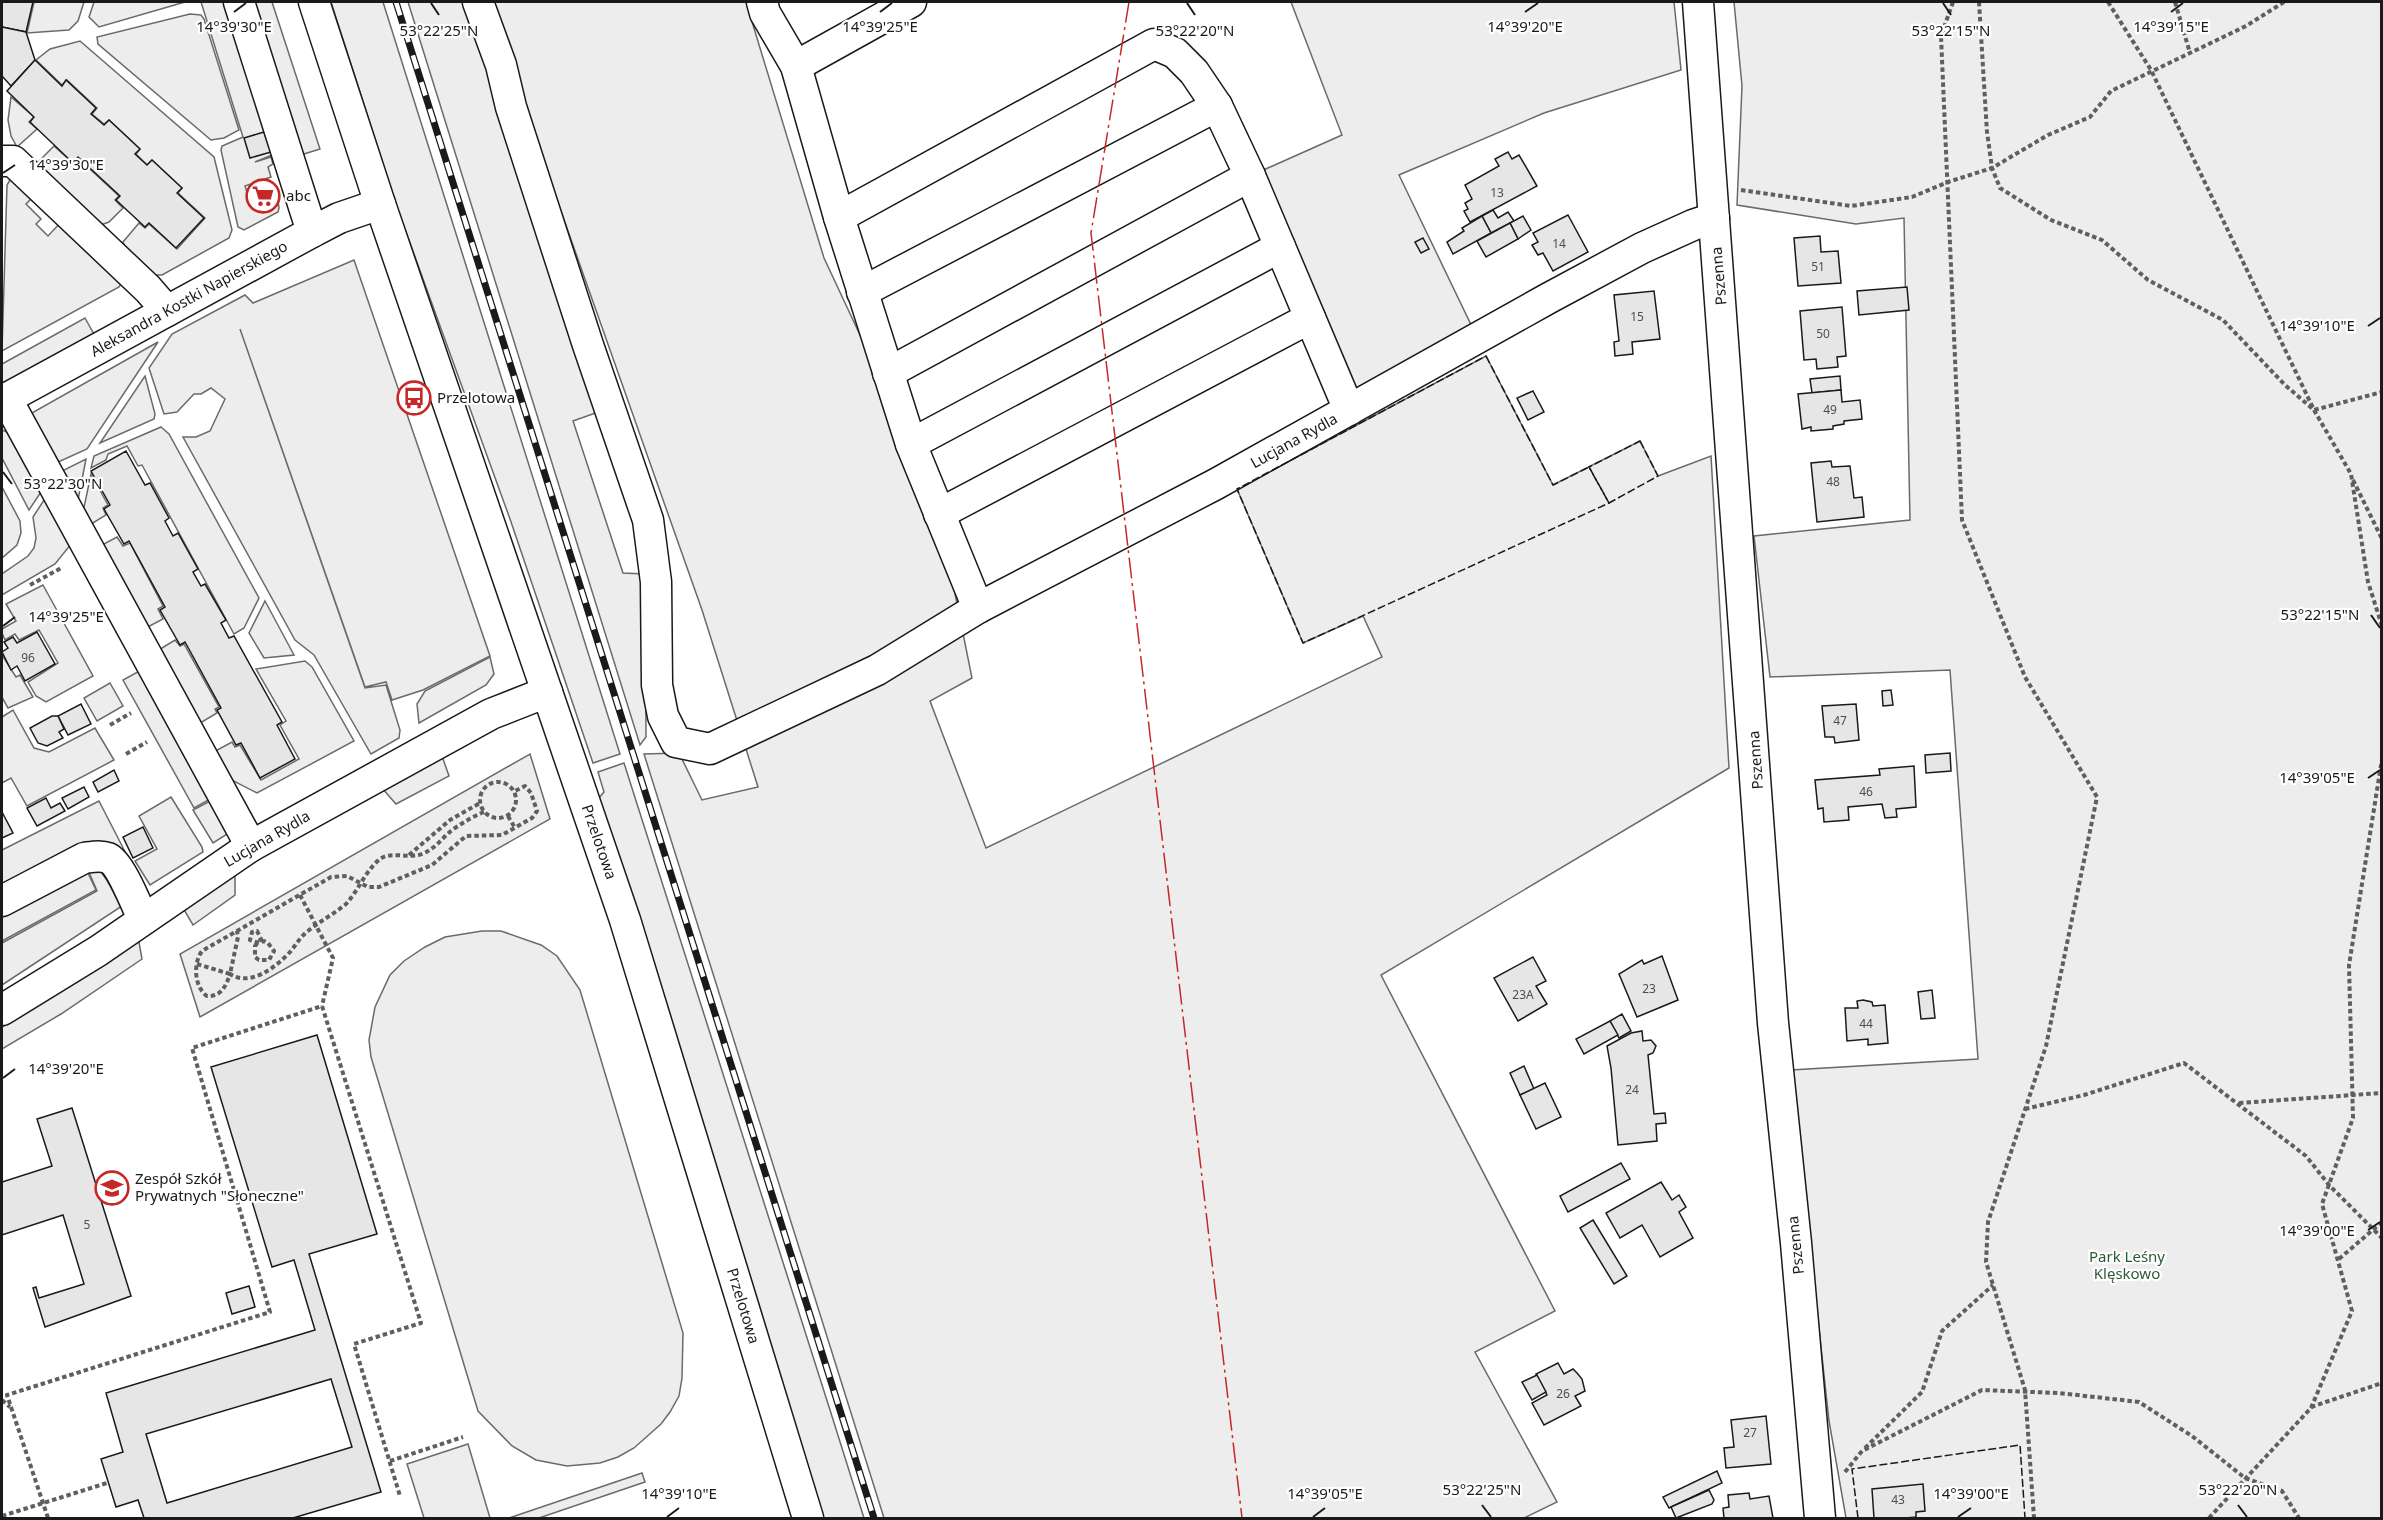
<svg xmlns="http://www.w3.org/2000/svg" width="2383" height="1520" font-family="'Noto Sans',sans-serif">
<style>
.built{fill:#ededed;stroke:#6a6a6a;stroke-width:1.5}
.building{fill:#e6e6e6;stroke:#1a1a1a;stroke-width:1.5;fill-rule:evenodd}
.lines{fill:none;stroke-linecap:round;stroke-linejoin:round}
.minor-casing{stroke:#1a1a1a;stroke-width:33}
.path{stroke:#5f5f5f;stroke-width:4;stroke-dasharray:4.5 3;stroke-linecap:butt}
.minor{stroke:#fff;stroke-width:30}
.rail-casing{stroke:#1a1a1a;stroke-width:7}
.rail{stroke:#fff;stroke-width:4.5;stroke-dasharray:14;stroke-linecap:butt}
.fence{stroke:#1a1a1a;stroke-width:1.5;stroke-dasharray:8 3;stroke-linecap:butt}
.power{stroke:#c62828;stroke-width:1.5;stroke-dasharray:21 4.5 3 4.5;stroke-linecap:butt}
.ticks{fill:none;stroke:#1a1a1a;stroke-width:2}
.labels{text-anchor:middle;stroke-width:4.5;stroke-linejoin:round;paint-order:stroke}
.number-label{font-size:12px;fill:#4d4d4d}
.poi-label{font-size:15px;fill:#1a1a1a;stroke:#fff;text-anchor:start}
.street-label{font-size:15px;fill:#1a1a1a;stroke:#fff}
.park-label{font-size:15px;fill:#2b5a34;stroke:#fff}
.ticks-label{font-size:15px;text-anchor:middle;fill:#1a1a1a;stroke:#fff;stroke-width:4.5;stroke-linejoin:round;paint-order:stroke}
</style>
<rect width="100%" height="100%" fill="#fff"/>
<g class="built">
<polygon points="34,2 84,2 78,21 69,30 27,33"/>
<polygon points="94,2 185,2 99,27 89,17"/>
<polygon points="201,2 272,2 320,149 275,163 272,155 255,162 271,157 273,164 268,167 271,177 245,186 252,209 278,201 279,208 278,212 244,230 238,227 221,150 222,146 243,137"/>
<polygon points="331,2 383,2 620,754 593,763 510,519 398,210"/>
<polygon points="408,2 468,2 601,411 573,421 623,573 645,574 646,737 640,745"/>
<polygon points="487,2 746,2 824,258 911,444 939,514 972,678 930,701 986,848 1382,657 1363,616 1303,643 1237,489 1486,356 1553,485 1640,441 1658,476 1711,456 1729,768 1381,975 1555,1311 1475,1352 1557,1502 1524,1518 884,1518 644,754 679,753 702,800 758,787 702,610"/>
<polygon points="1291,2 1674,2 1681,70 1544,113 1399,175 1474,331 1345,401 1250,176 1342,135"/>
<polygon points="1734,2 2381,2 2381,1518 1846,1518 1829,1421 1791,1070 1978,1059 1950,670 1770,677 1754,536 1910,520 1904,218 1856,224 1737,205 1742,86"/>
<polygon points="190,14 201,15 204,19 239,130 224,138 211,140 98,44 97,37"/>
<polygon points="80,41 214,157 232,230 229,238 162,275 150,275 127,254 123,242 139,223 145,228 149,224 177,249 205,218 178,193 182,188 152,160 147,165 136,154 140,149 109,120 104,124 92,114 97,108 67,80 62,85 36,60 50,49"/>
<polygon points="11,97 34,117 29,122 37,129 17,147 11,136 8,120"/>
<polygon points="54,146 73,163 78,158 119,196 115,200 123,208 109,222 101,225 37,169 38,162"/>
<polygon points="13,175 35,195 26,204 41,219 36,224 48,236 63,220 125,278 119,287 2,351 7,185"/>
<polygon points="354,260 490,656 423,690 392,700 386,682 365,687 240,329 365,688 386,685 400,730 399,738 371,754 314,655 295,640 183,437 196,437 210,431 225,399 211,388 201,394 194,394 177,412 164,414 149,368 172,334 245,295 253,303"/>
<polygon points="85,318 95,336 2,387 2,364"/>
<polygon points="158,342 87,449 56,463 30,414"/>
<polygon points="145,376 155,414 154,419 100,443"/>
<polygon points="161,427 169,434 259,598 244,628 234,634 142,465 138,466 127,446 108,454 106,460 91,468 94,456"/>
<polygon points="2,430 12,434 43,489 29,510 2,458"/>
<polygon points="86,459 77,505 60,472"/>
<polygon points="91,474 108,505 103,508 106,515 88,526 82,517"/>
<polygon points="2,487 20,521 21,533 17,545 2,558"/>
<polygon points="46,497 72,543 55,564 2,595 2,574 28,556 34,548 36,538 33,517"/>
<polygon points="117,537 123,546 130,543 163,606 158,609 163,619 144,629 100,546"/>
<polygon points="43,585 93,676 46,702 36,696 28,682 58,663 39,630 19,640 15,634 5,640 2,633 2,629 16,621 6,604"/>
<polygon points="265,601 294,655 264,658 249,633"/>
<polygon points="175,640 180,646 184,644 219,707 215,709 217,713 197,725 157,651"/>
<polygon points="2,655 16,677 20,675 33,697 8,708 2,697"/>
<polygon points="490,657 494,674 486,685 419,723 417,704 425,691"/>
<polygon points="305,661 312,667 354,741 257,793 218,773 208,755 232,742 235,747 240,745 261,780 299,759 280,725 286,721 256,669"/>
<polygon points="143,669 214,797 194,808 123,680"/>
<polygon points="110,683 123,706 97,721 84,698"/>
<polygon points="13,710 34,748 49,752 95,728 114,760 27,806 11,778 2,783 2,717"/>
<polygon points="530,754 550,819 200,1017 180,954"/>
<polygon points="442,756 449,776 396,804 381,787"/>
<polygon points="624,763 830,1410 864,1518 823,1518 651,953 598,799 604,792 598,772"/>
<polygon points="171,797 202,847 203,852 150,885 135,861 157,849 139,816"/>
<polygon points="214,799 232,831 213,843 193,810"/>
<polygon points="99,801 137,875 86,869 96,890 2,941 2,850"/>
<polygon points="88,870 104,872 122,906 2,985 2,943 97,891"/>
<polygon points="235,874 235,895 193,925 183,908"/>
<polygon points="482,931 501,931 541,945 557,956 580,990 683,1333 682,1378 679,1396 670,1412 661,1424 634,1448 618,1457 600,1463 567,1466 536,1460 512,1446 478,1411 371,1057 369,1040 375,1007 390,975 404,961 425,947 445,937"/>
<polygon points="138,937 142,959 61,1014 2,1049 2,1027"/>
<polygon points="468,1444 490,1518 424,1518 407,1464"/>
<polygon points="642,1473 645,1482 539,1518 509,1518"/>
</g>
<g class="building">
<polygon points="2,2 33,2 26,32 2,27"/>
<polygon points="2,27 26,32 35,60 11,86 2,76"/>
<polygon points="35,60 62,86 66,80 96,108 91,114 104,125 109,120 140,149 135,154 147,165 152,160 182,188 177,193 204,218 176,248 149,223 145,227 116,200 120,196 78,157 73,163 30,122 34,117 7,91"/>
<polygon points="264,132 271,152 250,158 244,138"/>
<polygon points="1508,152 1512,159 1519,155 1537,186 1470,222 1464,211 1468,209 1465,203 1472,199 1465,185 1499,166 1495,159"/>
<polygon points="268,187 272,199 257,205 253,192"/>
<polygon points="1493,210 1498,218 1508,212 1514,221 1491,233 1482,216"/>
<polygon points="1568,215 1588,252 1553,271 1543,253 1538,255 1532,245 1538,242 1533,233"/>
<polygon points="1482,216 1491,233 1453,254 1447,242 1464,231 1462,228"/>
<polygon points="1523,216 1531,230 1518,239 1510,223"/>
<polygon points="1510,223 1518,239 1486,257 1477,241"/>
<polygon points="1820,236 1821,252 1838,251 1841,283 1798,286 1794,238"/>
<polygon points="1423,238 1429,249 1421,253 1415,242"/>
<polygon points="1907,287 1909,310 1859,315 1857,291"/>
<polygon points="1654,291 1660,339 1632,342 1633,354 1615,356 1614,342 1619,341 1614,295"/>
<polygon points="1842,307 1846,356 1837,357 1838,367 1817,369 1816,359 1804,360 1800,311"/>
<polygon points="1840,376 1841,390 1812,393 1810,379"/>
<polygon points="1841,390 1842,402 1860,400 1862,419 1844,421 1844,424 1833,426 1833,429 1811,431 1811,427 1802,429 1798,394"/>
<polygon points="1533,391 1544,412 1528,420 1517,398"/>
<polygon points="126,451 145,485 150,483 169,518 165,521 173,536 178,533 198,569 193,572 201,586 205,584 226,620 221,623 229,638 234,636 282,722 277,725 295,759 260,778 241,743 236,745 217,710 221,708 185,642 180,645 160,610 165,607 129,541 124,544 104,509 110,505 91,471"/>
<polygon points="1831,461 1832,467 1850,466 1854,498 1862,497 1864,517 1817,522 1811,463"/>
<polygon points="37,632 55,664 25,681 17,666 11,670 2,652 8,648 4,642 13,637 17,643"/>
<polygon points="1891,690 1893,705 1883,706 1882,691"/>
<polygon points="81,704 91,724 68,735 58,716"/>
<polygon points="1856,704 1859,740 1835,743 1834,737 1825,737 1822,706"/>
<polygon points="52,716 58,716 64,729 59,732 63,738 47,746 38,743 30,728"/>
<polygon points="1950,753 1951,771 1926,773 1925,755"/>
<polygon points="1914,766 1916,807 1896,809 1897,817 1885,818 1882,804 1848,807 1849,820 1824,822 1823,808 1818,809 1815,780 1880,775 1879,769"/>
<polygon points="114,770 119,781 98,792 93,782"/>
<polygon points="84,787 89,797 68,809 62,798"/>
<polygon points="46,798 51,808 60,803 65,811 37,826 27,808"/>
<polygon points="2,812 13,833 2,838"/>
<polygon points="143,827 153,848 133,858 123,837"/>
<polygon points="1662,956 1678,1000 1637,1017 1619,974 1642,960 1644,964"/>
<polygon points="1533,957 1546,981 1536,986 1547,1004 1518,1021 1494,978"/>
<polygon points="1932,990 1935,1018 1921,1019 1918,992"/>
<polygon points="1863,1000 1872,1002 1873,1006 1885,1005 1888,1043 1868,1045 1868,1039 1847,1041 1845,1008 1858,1008 1857,1001"/>
<polygon points="1622,1014 1631,1031 1619,1038 1610,1021"/>
<polygon points="1610,1021 1618,1035 1584,1054 1576,1039"/>
<polygon points="1642,1031 1643,1041 1651,1040 1656,1046 1653,1053 1648,1055 1654,1114 1665,1113 1666,1123 1656,1124 1657,1141 1618,1145 1611,1068 1607,1046 1631,1033"/>
<path d="M 317,1035 L 377,1234 L 309,1254 L 381,1492 L 293,1518 L 144,1518 L 138,1500 L 116,1507 L 101,1459 L 123,1452 L 106,1393 L 315,1330 L 294,1260 L 272,1267 L 211,1067 ZM 331,1379 L 352,1447 L 167,1503 L 146,1434 Z"/>
<polygon points="1524,1066 1534,1089 1520,1095 1510,1073"/>
<polygon points="1545,1083 1561,1117 1536,1129 1520,1095"/>
<polygon points="72,1108 131,1296 45,1327 33,1288 36,1287 39,1298 84,1284 63,1215 2,1235 2,1182 52,1166 37,1119"/>
<polygon points="1621,1163 1630,1179 1568,1212 1560,1196"/>
<polygon points="1661,1182 1672,1200 1679,1195 1686,1207 1679,1212 1693,1238 1660,1257 1642,1225 1620,1238 1606,1213"/>
<polygon points="1593,1220 1627,1276 1614,1284 1580,1228"/>
<polygon points="249,1286 255,1307 232,1314 226,1293"/>
<polygon points="1558,1363 1564,1374 1573,1369 1577,1373 1582,1379 1585,1391 1575,1396 1581,1406 1544,1425 1532,1403 1547,1395 1536,1374"/>
<polygon points="1537,1375 1546,1392 1532,1400 1522,1382"/>
<polygon points="1766,1416 1771,1464 1726,1468 1724,1448 1734,1447 1731,1420"/>
<polygon points="1717,1471 1722,1483 1669,1508 1663,1497"/>
<polygon points="1923,1484 1925,1511 1916,1512 1916,1517 1906,1518 1874,1518 1872,1489"/>
<polygon points="1709,1490 1714,1500 1712,1504 1676,1518 1671,1507"/>
<polygon points="1749,1493 1750,1499 1769,1496 1773,1518 1724,1518 1723,1508 1729,1507 1728,1495"/>
</g>
<g class="lines">
<g class="minor-casing">
<g id="minor">
<polyline points="239,2 312,232"/>
<polyline points="314,2 380,204 625,920 808,1518"/>
<polyline points="478,2 501,65 511,107 588,345 648,520 656,582 657,685 663,716 676,742 710,749 877,670 978,608 1216,484 1549,298 1642,248 1693,225 1714,218"/>
<polyline points="762,2 765,13 796,66 839,217 911,444 978,608"/>
<polyline points="1698,2 1773,1023 1796,1243 1820,1518"/>
<polyline points="796,66 911,2"/>
<polyline points="2,161 13,161 148,289 167,311"/>
<polyline points="839,217 1154,44 1175,53 1194,72 1217,106 1250,176 1349,410"/>
<polyline points="862,292 1217,106"/>
<polyline points="888,373 1250,176"/>
<polyline points="6,398 251,846"/>
<polyline points="2,401 312,232 339,218 380,204"/>
<polyline points="911,444 1280,247"/>
<polyline points="939,514 1310,318"/>
<path d="M 2,901 L 84,858 C 92,857 100,855 108,858 C 120,863 137,906 143,919"/>
<polyline points="2,1010 98,951 251,846 491,714 547,692"/>
</g>
</g>
<g class="path">
<polyline points="1953,2 1941,36 1962,520 2025,677 2097,797 2046,1046 1988,1222 1986,1262 2025,1390 2034,1518"/>
<polyline points="1979,2 1987,132 1992,168 2000,188 2051,220 2102,240 2148,280 2223,320 2285,385 2314,410 2382,392"/>
<polyline points="2108,2 2151,70 2314,410 2351,474 2368,582 2382,626"/>
<polyline points="2175,2 2190,53"/>
<polyline points="1741,190 1851,206 1912,197 1948,182 1992,168 2048,135 2090,117 2111,91 2246,26 2284,2"/>
<polyline points="2353,480 2382,539"/>
<polyline points="30,585 63,567"/>
<polyline points="110,725 131,713"/>
<polyline points="126,754 147,742"/>
<circle cx="498" cy="800" r="18"/>
<path d="M 484,812 C 474,816 464,822 455,828 C 443,836 437,848 422,854 C 410,859 391,851 380,859 C 366,870 358,891 346,904 C 334,914 320,921 308,931 C 300,937 296,945 290,952 C 275,968 250,987 230,974 C 226,986 221,997 207,996 C 194,987 193,963 202,951 L 331,877 L 347,876 L 368,887 L 379,887 L 432,865 L 466,836 L 502,835 L 532,818 L 537,811 L 531,793 L 525,786 L 515,791"/>
<polyline points="508,816 515,828"/>
<polyline points="409,855 450,820 480,803"/>
<polyline points="300,895 333,958 322,1006"/>
<polyline points="259,943 250,940 252,932 257,931 261,939 255,946 255,957 259,960 269,960 274,951 268,943 264,941 259,943"/>
<polyline points="197,964 230,974 238,937 237,931"/>
<polyline points="2239,1103 2382,1093"/>
<polyline points="2025,1109 2084,1095 2184,1063 2306,1156 2329,1185 2382,1238"/>
<polyline points="2339,1259 2382,1222"/>
<polyline points="2,1400 10,1407"/>
<polyline points="2311,1407 2382,1383"/>
<polyline points="1865,1448 1922,1392 1942,1331 1993,1285"/>
<polyline points="390,1461 463,1437"/>
<polyline points="1845,1472 1862,1451 1982,1390 2059,1393 2139,1402 2192,1436 2245,1478 2282,1491 2299,1518"/>
<polyline points="2,1516 107,1483"/>
<polyline points="48,1518 7,1395 270,1312 192,1048 322,1006 421,1323 354,1344 400,1496"/>
<polyline points="2209,1518 2311,1408 2352,1311 2322,1204 2353,1118 2349,965 2382,759"/>
</g>
<use href="#minor" class="minor"/>
<g class="rail-casing">
<polyline id="rail" points="396,2 874,1518"/>
</g>
<use href="#rail" class="rail"/>
<g class="fence">
<polygon points="1486,356 1553,485 1589,467 1609,503 1303,643 1237,489"/>
<polygon points="1640,441 1658,476 1609,503 1589,467"/>
<polyline points="1858,1518 1852,1469 2020,1445 2025,1518"/>
</g>
<polyline class="power" points="1129,2 1091,233 1242,1518"/>
</g>
<path class="ticks" d="M 431,3 L 439,15M 1187,3 L 1195,15M 1943,3 L 1951,15M 234,12 L 246,3M 880,12 L 892,3M 1525,12 L 1538,3M 2171,12 L 2183,3M 3,173 L 15,165M 2368,326 L 2380,318M 3,472 L 12,484M 2371,615 L 2380,628M 3,626 L 15,617M 2368,778 L 2380,770M 3,1078 L 15,1069M 2368,1230 L 2380,1222M 1482,1505 L 1491,1517M 2238,1505 L 2247,1517M 667,1517 L 679,1508M 1313,1517 L 1325,1508M 1958,1517 L 1971,1508"/>
<defs>
<g id="supermarket-ring" transform="scale(1.725)"><circle r="9.5" fill="#fff" stroke="#c62828" stroke-width="1.5"/><path d="M-6-5.5h2.5l.6 2H6L4.5 2H-2.5L-4.4-4H-6ZM-1.5 3.2a1.3 1.3 0 1 0 .1 0ZM3 3.2a1.3 1.3 0 1 0 .1 0Z" fill="#c62828"/></g>
<g id="bus-ring" transform="scale(1.725)"><circle r="9.5" fill="#fff" stroke="#c62828" stroke-width="1.5"/><path d="M-5-6H5V4H4V6H2V4H-2V6H-4V4H-5ZM-3.5-4V0h7V-4ZM-3.5 1.2v1.5H-2V1.2ZM2 1.2v1.5H3.5V1.2Z" fill="#c62828"/></g>
<g id="school-ring" transform="scale(1.725)"><circle r="9.5" fill="#fff" stroke="#c62828" stroke-width="1.5"/><path d="M0-5L7-2L0 1L-7-2ZM-4 1L0 2.5L4 1V4Q0 6-4 4Z" fill="#c62828"/></g>
</defs>
<g fill-rule="evenodd">
<use href="#supermarket-ring" x="263" y="196"/>
<use href="#bus-ring" x="414" y="398"/>
<use href="#school-ring" x="112" y="1188"/>
</g>
<g class="labels">
<g class="number-label">
<text x="1497" y="197">13</text>
<text x="1559" y="248">14</text>
<text x="1818" y="271">51</text>
<text x="1637" y="321">15</text>
<text x="1823" y="338">50</text>
<text x="1830" y="414">49</text>
<text x="1833" y="486">48</text>
<text x="28" y="662">96</text>
<text x="1840" y="725">47</text>
<text x="1866" y="796">46</text>
<text x="1649" y="993">23</text>
<text x="1523" y="999">23A</text>
<text x="1866" y="1028">44</text>
<text x="1632" y="1094">24</text>
<text x="87" y="1229">5</text>
<text x="1563" y="1398">26</text>
<text x="1750" y="1437">27</text>
<text x="1898" y="1504">43</text>
</g>
<g class="poi-label">
<text x="286" y="201">abc</text>
<text x="437" y="403">Przelotowa</text>
<text x="135" y="1184">Zespół Szkół<tspan x="135" dy="17">Prywatnych "Słoneczne"</tspan></text>
</g>
<g class="street-label">
<text transform="translate(1719 276) rotate(-95)" y="5">Pszenna</text>
<text transform="translate(189 299) rotate(-29)" y="5">Aleksandra Kostki Napierskiego</text>
<text transform="translate(1294 441) rotate(-29)" y="5">Lucjana Rydla</text>
<text transform="translate(1756 760) rotate(-94)" y="5">Pszenna</text>
<text transform="translate(267 839) rotate(-30)" y="5">Lucjana Rydla</text>
<text transform="translate(599 842) rotate(71)" y="5">Przelotowa</text>
<text transform="translate(1796 1245) rotate(-96)" y="5">Pszenna</text>
<text transform="translate(743 1306) rotate(73)" y="5">Przelotowa</text>
</g>
<g class="park-label">
<text x="2127" y="1262">Park Leśny<tspan x="2127" dy="17">Klęskowo</tspan></text>
</g>
</g>
<g class="ticks-label">
<text x="234" y="32">14°39'30"E</text>
<text x="880" y="32">14°39'25"E</text>
<text x="1525" y="32">14°39'20"E</text>
<text x="2171" y="32">14°39'15"E</text>
<text x="439" y="36">53°22'25"N</text>
<text x="1195" y="36">53°22'20"N</text>
<text x="1951" y="36">53°22'15"N</text>
<text x="66" y="170">14°39'30"E</text>
<text x="2317" y="331">14°39'10"E</text>
<text x="63" y="489">53°22'30"N</text>
<text x="2320" y="620">53°22'15"N</text>
<text x="66" y="622">14°39'25"E</text>
<text x="2317" y="783">14°39'05"E</text>
<text x="66" y="1074">14°39'20"E</text>
<text x="2317" y="1236">14°39'00"E</text>
<text x="1482" y="1495">53°22'25"N</text>
<text x="2238" y="1495">53°22'20"N</text>
<text x="679" y="1499">14°39'10"E</text>
<text x="1325" y="1499">14°39'05"E</text>
<text x="1971" y="1499">14°39'00"E</text>
</g>
<rect width="2383" height="1520" fill="none" stroke="#1a1a1a" stroke-width="6"/>
</svg>
